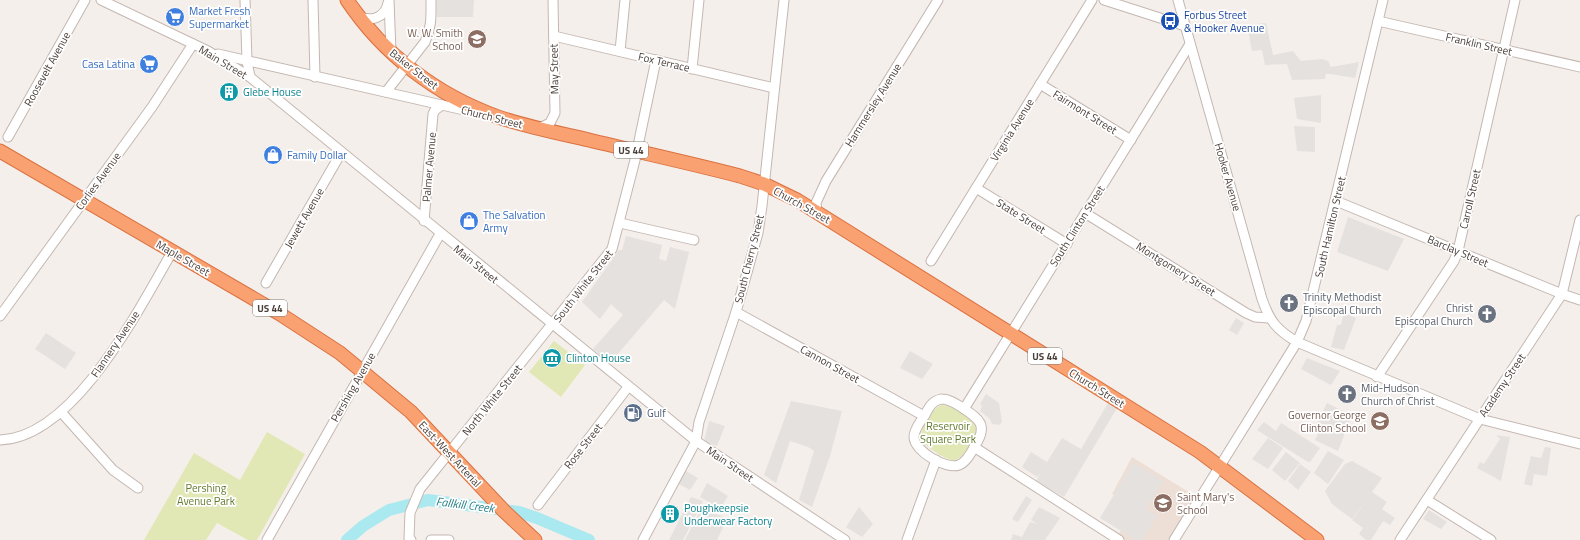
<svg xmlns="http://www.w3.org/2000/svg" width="1580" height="540" font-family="'Titillium Web',sans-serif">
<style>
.education{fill:#eedfd6}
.park{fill:#e1e8b6}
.parking{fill:#e4e1df}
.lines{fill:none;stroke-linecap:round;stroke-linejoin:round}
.river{stroke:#aae9ef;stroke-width:12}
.minor-casing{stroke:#c4b7b1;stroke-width:11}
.highway-casing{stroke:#da7140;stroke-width:15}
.minor{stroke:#fff;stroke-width:9}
.highway{stroke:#faa171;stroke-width:13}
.labels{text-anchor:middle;stroke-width:3.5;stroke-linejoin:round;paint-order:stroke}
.shield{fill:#fff;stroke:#807874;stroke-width:1}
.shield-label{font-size:10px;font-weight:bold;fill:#4a3e39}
.shop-label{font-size:11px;fill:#366cbe;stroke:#fff;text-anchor:start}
.transit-label{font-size:11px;fill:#164399;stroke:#fff;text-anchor:start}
.education-label{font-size:11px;fill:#785e54;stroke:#fff;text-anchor:end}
.street-label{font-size:11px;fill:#4a3e39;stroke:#fff}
.culture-label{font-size:11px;fill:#0d838f;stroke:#fff;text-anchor:start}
.worship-label{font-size:11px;fill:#5b616d;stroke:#fff;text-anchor:start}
.service-label{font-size:11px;fill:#4e5e75;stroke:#fff;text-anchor:start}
.park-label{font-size:11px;fill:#637b2c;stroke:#fff}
.water-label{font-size:12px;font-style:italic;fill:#2a828b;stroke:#fff}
</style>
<rect width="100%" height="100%" fill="#f5efeb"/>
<polygon class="education" points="1132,457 1200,499 1174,540 1119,540 1116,538 1136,508 1112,494"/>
<g class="park">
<polygon points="554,341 585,365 561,397 529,372"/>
<path d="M 941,405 C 952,405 972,418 976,427 C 977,436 964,459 954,460 C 947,461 924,446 921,439 C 920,429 932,409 941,405 Z"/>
<polygon points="267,432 305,454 257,540 248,540 217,523 206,540 144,540 194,453 240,480"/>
</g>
<g class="parking">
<polygon points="437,0 474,0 473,17 437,17"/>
<polygon points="1266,23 1273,55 1293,51 1301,61 1322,59 1328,61 1331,67 1359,62 1355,78 1331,74 1326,74 1325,79 1292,80 1287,64 1265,65 1262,50 1252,51 1247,25"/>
<polygon points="1321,95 1321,123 1297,119 1294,98"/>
<polygon points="1294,126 1315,127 1315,152 1297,151"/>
<polygon points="1348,217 1404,239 1388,271 1337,252"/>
<polygon points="626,236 662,245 659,259 666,261 670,247 689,252 675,309 664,300 610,363 593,349 623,315 611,304 600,319 582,302 619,250 622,250"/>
<polygon points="1344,313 1356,318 1344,350 1331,347 1337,325 1341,325"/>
<polygon points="1236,318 1244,323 1237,335 1229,330"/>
<polygon points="46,333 76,353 65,369 35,349"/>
<polygon points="910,351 933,364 922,379 900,368"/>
<polygon points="1307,358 1340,371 1331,385 1301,369"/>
<polygon points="986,394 999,403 1002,422 999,425 992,424 990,419 980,411 982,406 980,404"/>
<polygon points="791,401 842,411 830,456 812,507 799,500 814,451 808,447 790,441 776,483 764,475"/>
<polygon points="1108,403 1117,408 1064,497 1036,481 1041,473 1037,477 1022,467 1031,452 1047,462 1062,438 1081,449"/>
<polygon points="1327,403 1347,413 1345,418 1350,420 1338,451 1315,440 1318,434 1313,431"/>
<polygon points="709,421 725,426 717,446 704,441"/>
<polygon points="1264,422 1276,431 1281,423 1320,448 1310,462 1308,462 1257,430"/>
<polygon points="1496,435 1510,437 1501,481 1477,468 1480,462 1484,464 1500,439"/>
<polygon points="1268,438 1283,448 1268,469 1252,459"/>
<polygon points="1545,447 1551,448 1547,476 1534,474 1532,486 1524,484 1531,456 1541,458"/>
<polygon points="1328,451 1344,460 1328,484 1314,473"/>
<polygon points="1286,452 1300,463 1285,481 1272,470"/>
<polygon points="1352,461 1382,478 1372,492 1387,502 1382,509 1395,518 1390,525 1383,521 1371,540 1366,540 1359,534 1363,528 1352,520 1367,500 1352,519 1332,504 1325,491 1345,464"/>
<polygon points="1133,463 1163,481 1146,509 1157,516 1142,540 1136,540 1100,518"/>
<polygon points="1300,464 1311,472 1298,490 1288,481"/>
<polygon points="686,471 698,478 690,490 677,483"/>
<polygon points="707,483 728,496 720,509 700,497"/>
<polygon points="1026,496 1032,500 1018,522 1012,519"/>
<polygon points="691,497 703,501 683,540 669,540"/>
<polygon points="702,507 727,519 717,540 685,540"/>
<polygon points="859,507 873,524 862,537 846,527"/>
<polygon points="1039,507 1060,518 1045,540 1011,540 1013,534 1022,537 1030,522 1037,524 1031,520"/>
<polygon points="1429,510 1447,522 1441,529 1423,519"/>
</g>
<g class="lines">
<polyline class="river" points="347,540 363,526 389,510 428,500 519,512 537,518 589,540"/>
<g class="minor-casing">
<g id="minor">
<polyline points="101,0 208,51 250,77 696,441 845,540"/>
<polyline points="245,0 247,61 250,77"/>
<polyline points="313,0 315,77"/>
<polyline points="389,0 391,52"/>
<polyline points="1104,0 1185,26"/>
<path d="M 1178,0 L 1262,299 C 1270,322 1277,330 1297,342 L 1480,419 L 1580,444"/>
<path d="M 358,15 C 370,23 385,18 388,3"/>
<polyline points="1378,21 1580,67"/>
<polyline points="554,36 774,88"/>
<polyline points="620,51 625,0"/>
<polyline points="218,54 477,113"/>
<polyline points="692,69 699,0"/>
<polyline points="1040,84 1131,140"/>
<path d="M 386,92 L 425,42 C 432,27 431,15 431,0"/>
<polyline points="539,128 550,123 555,113 553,0"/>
<polyline points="8,137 85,0"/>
<polyline points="976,188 1067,244"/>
<polyline points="1336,201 1562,294 1580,300"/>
<polyline points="817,212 816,203 826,181 938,0"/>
<polyline points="1085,213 1246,313 1255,317 1269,318"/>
<polyline points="424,221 433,114 435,110 442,105"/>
<polyline points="620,223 694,240"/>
<polyline points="931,261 1092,0"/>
<polyline points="266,283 341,153"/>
<polyline points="736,312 924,416"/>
<polyline points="0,316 152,107 193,44"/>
<polyline points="1377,377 1454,261 1458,251 1515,0"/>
<path d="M 941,399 C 950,399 956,404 963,408 C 979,419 988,425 976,444 C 972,451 967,462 959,465 C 946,470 914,451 914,437 C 914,429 921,421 925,415 C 929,407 932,401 941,399 Z"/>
<polyline points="964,409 1190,44"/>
<polyline points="61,412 113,470 138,488"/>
<path d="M 0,440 C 74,438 139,309 172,252"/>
<polyline points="974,447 1119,540"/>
<polyline points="1427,500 1491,540"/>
<polyline points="538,505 628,387"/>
<polyline points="267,540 440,234"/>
<polyline points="411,540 409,538 410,513 420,489 612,249 635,160 656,60"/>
<polyline points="431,540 449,540"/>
<polyline points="643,540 696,441 699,422 736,312 758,233 762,206 784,0"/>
<polyline points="907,540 936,460"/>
<polyline points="1174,540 1297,342 1306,321 1383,0"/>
<polyline points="1400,540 1562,294 1580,220"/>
</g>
</g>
<g class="highway-casing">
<g id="highway">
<path d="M 347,0 C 383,54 436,95 498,117 C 527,127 559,133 589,140 C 639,152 690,163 740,176 L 764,184 L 797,200 L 1200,452 L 1317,540"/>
<polyline points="0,151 280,314 340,353 411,412 504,511 535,540"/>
</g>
</g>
<use href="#minor" class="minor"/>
<use href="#highway" class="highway"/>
</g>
<defs>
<g id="supermarket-disc" transform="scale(1)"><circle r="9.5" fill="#3f7fe0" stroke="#fff"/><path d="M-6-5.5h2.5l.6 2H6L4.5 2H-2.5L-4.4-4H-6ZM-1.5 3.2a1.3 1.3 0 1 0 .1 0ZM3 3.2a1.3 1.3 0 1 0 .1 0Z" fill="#fff"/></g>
<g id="bus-disc" transform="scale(1)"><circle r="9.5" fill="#1a4fb4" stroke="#fff"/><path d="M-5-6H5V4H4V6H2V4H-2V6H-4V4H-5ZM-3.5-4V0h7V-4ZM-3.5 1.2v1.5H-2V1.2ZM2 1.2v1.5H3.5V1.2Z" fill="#fff"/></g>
<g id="school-disc" transform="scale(1)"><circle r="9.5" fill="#8d6e63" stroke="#fff"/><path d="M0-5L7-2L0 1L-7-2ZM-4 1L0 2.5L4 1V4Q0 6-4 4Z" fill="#fff"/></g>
<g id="building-disc" transform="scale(1)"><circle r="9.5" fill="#0f9aa8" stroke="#fff"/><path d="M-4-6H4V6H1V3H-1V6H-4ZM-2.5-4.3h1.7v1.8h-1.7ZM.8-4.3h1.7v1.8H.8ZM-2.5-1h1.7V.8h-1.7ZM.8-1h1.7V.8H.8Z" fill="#fff"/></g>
<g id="shop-disc" transform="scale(1)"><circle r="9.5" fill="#3f7fe0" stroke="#fff"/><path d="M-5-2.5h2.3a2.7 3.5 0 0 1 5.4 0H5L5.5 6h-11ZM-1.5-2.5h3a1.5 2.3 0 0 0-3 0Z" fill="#fff"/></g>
<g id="church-disc" transform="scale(1)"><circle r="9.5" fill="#6b7280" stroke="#fff"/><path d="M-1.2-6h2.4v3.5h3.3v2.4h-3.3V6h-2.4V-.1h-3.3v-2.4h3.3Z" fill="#fff"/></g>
<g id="museum-disc" transform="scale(1)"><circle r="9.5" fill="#0f9aa8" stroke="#fff"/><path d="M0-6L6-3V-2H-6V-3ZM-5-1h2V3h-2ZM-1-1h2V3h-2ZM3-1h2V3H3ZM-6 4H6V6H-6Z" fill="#fff"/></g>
<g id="fuel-disc" transform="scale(1)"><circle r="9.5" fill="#5c6f8a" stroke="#fff"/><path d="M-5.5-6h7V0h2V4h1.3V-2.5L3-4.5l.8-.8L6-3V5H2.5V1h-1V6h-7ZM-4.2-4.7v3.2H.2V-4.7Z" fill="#fff"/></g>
</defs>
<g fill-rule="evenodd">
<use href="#supermarket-disc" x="175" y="17"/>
<use href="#bus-disc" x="1170" y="21"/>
<use href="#school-disc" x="477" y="39"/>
<use href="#supermarket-disc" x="149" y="64"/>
<use href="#building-disc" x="229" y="92"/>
<use href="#shop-disc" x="273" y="155"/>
<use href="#shop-disc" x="469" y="221"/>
<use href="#church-disc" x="1289" y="303"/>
<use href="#church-disc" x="1487" y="314"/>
<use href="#museum-disc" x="552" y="358"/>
<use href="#church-disc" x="1347" y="394"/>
<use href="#fuel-disc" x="633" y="413"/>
<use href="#school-disc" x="1380" y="421"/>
<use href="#school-disc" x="1163" y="503"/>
<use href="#building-disc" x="670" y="514"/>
</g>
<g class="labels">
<g class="shield">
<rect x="614" y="142" width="34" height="16" rx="3"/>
<rect x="253" y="300" width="34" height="16" rx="3"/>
<rect x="1028" y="348" width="34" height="16" rx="3"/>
</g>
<g class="shield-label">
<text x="631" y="154">US 44</text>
<text x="270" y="312">US 44</text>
<text x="1045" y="360">US 44</text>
</g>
<g class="shop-label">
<text x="189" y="15">Market Fresh<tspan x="189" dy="13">Supermarket</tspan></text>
<text x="135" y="68" text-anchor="end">Casa Latina</text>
<text x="287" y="159">Family Dollar</text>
<text x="483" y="219">The Salvation<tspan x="483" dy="13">Army</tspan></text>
</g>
<g class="transit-label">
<text x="1184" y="19">Forbus Street<tspan x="1184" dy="13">&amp; Hooker Avenue</tspan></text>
</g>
<g class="education-label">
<text x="463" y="37">W. W. Smith<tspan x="463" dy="13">School</tspan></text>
<text x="1366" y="419">Governor George<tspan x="1366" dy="13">Clinton School</tspan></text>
<text x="1177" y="501" text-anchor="start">Saint Mary's<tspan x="1177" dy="13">School</tspan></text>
</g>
<g class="street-label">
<text transform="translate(1479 44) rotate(13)" y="4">Franklin Street</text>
<text transform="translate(223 62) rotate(31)" y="4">Main Street</text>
<text transform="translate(664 62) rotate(13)" y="4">Fox Terrace</text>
<text transform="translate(47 69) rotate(-61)" y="4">Roosevelt Avenue</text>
<text transform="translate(414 69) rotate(38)" y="4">Baker Street</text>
<text transform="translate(554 69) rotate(-91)" y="4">May Street</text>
<text transform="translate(873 105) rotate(-58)" y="4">Hammersley Avenue</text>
<text transform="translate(1085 112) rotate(32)" y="4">Fairmont Street</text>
<text transform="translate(492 117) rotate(14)" y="4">Church Street</text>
<text transform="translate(1012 130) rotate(-58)" y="4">Virginia Avenue</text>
<text transform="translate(429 167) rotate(-85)" y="4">Palmer Avenue</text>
<text transform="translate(1228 177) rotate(74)" y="4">Hooker Avenue</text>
<text transform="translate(98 181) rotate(-54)" y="4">Corlies Avenue</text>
<text transform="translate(1470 199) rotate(-77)" y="4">Carroll Street</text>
<text transform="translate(802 205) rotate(29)" y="4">Church Street</text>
<text transform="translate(1021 216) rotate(32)" y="4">State Street</text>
<text transform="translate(304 218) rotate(-60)" y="4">Jewett Avenue</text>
<text transform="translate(1077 226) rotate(-58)" y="4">South Clinton Street</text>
<text transform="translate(1330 227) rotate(-77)" y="4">South Hamilton Street</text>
<text transform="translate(1458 251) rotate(23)" y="4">Barclay Street</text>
<text transform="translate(183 258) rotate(30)" y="4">Maple Street</text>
<text transform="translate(749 259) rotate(-76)" y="4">South Cherry Street</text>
<text transform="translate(476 264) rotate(39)" y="4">Main Street</text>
<text transform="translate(1176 269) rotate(32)" y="4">Montgomery Street</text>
<text transform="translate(583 286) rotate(-52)" y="4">South White Street</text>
<text transform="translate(115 344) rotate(-56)" y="4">Flannery Avenue</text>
<text transform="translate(830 364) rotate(29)" y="4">Cannon Street</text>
<text transform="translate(1502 385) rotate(-56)" y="4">Academy Street</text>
<text transform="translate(353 387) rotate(-60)" y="4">Pershing Avenue</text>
<text transform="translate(1097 388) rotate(32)" y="4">Church Street</text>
<text transform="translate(492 400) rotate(-51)" y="4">North White Street</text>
<text transform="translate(583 446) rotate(-52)" y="4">Rose Street</text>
<text transform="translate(450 454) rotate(47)" y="4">East-West Arterial</text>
<text transform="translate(730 464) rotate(34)" y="4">Main Street</text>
</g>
<g class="culture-label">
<text x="243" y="96">Glebe House</text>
<text x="566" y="362">Clinton House</text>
<text x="684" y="512">Poughkeepsie<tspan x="684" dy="13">Underwear Factory</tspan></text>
</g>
<g class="worship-label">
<text x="1303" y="301">Trinity Methodist<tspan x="1303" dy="13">Episcopal Church</tspan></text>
<text x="1473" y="312" text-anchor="end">Christ<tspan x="1473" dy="13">Episcopal Church</tspan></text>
<text x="1361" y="392">Mid-Hudson<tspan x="1361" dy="13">Church of Christ</tspan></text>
</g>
<g class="service-label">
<text x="647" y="417">Gulf</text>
</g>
<g class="park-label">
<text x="948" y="430">Reservoir<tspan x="948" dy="13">Square Park</tspan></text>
<text x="206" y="492">Pershing<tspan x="206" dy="13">Avenue Park</tspan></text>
</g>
<g class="water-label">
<text transform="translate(465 505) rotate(7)" y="4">Fallkill Creek</text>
</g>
</g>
</svg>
